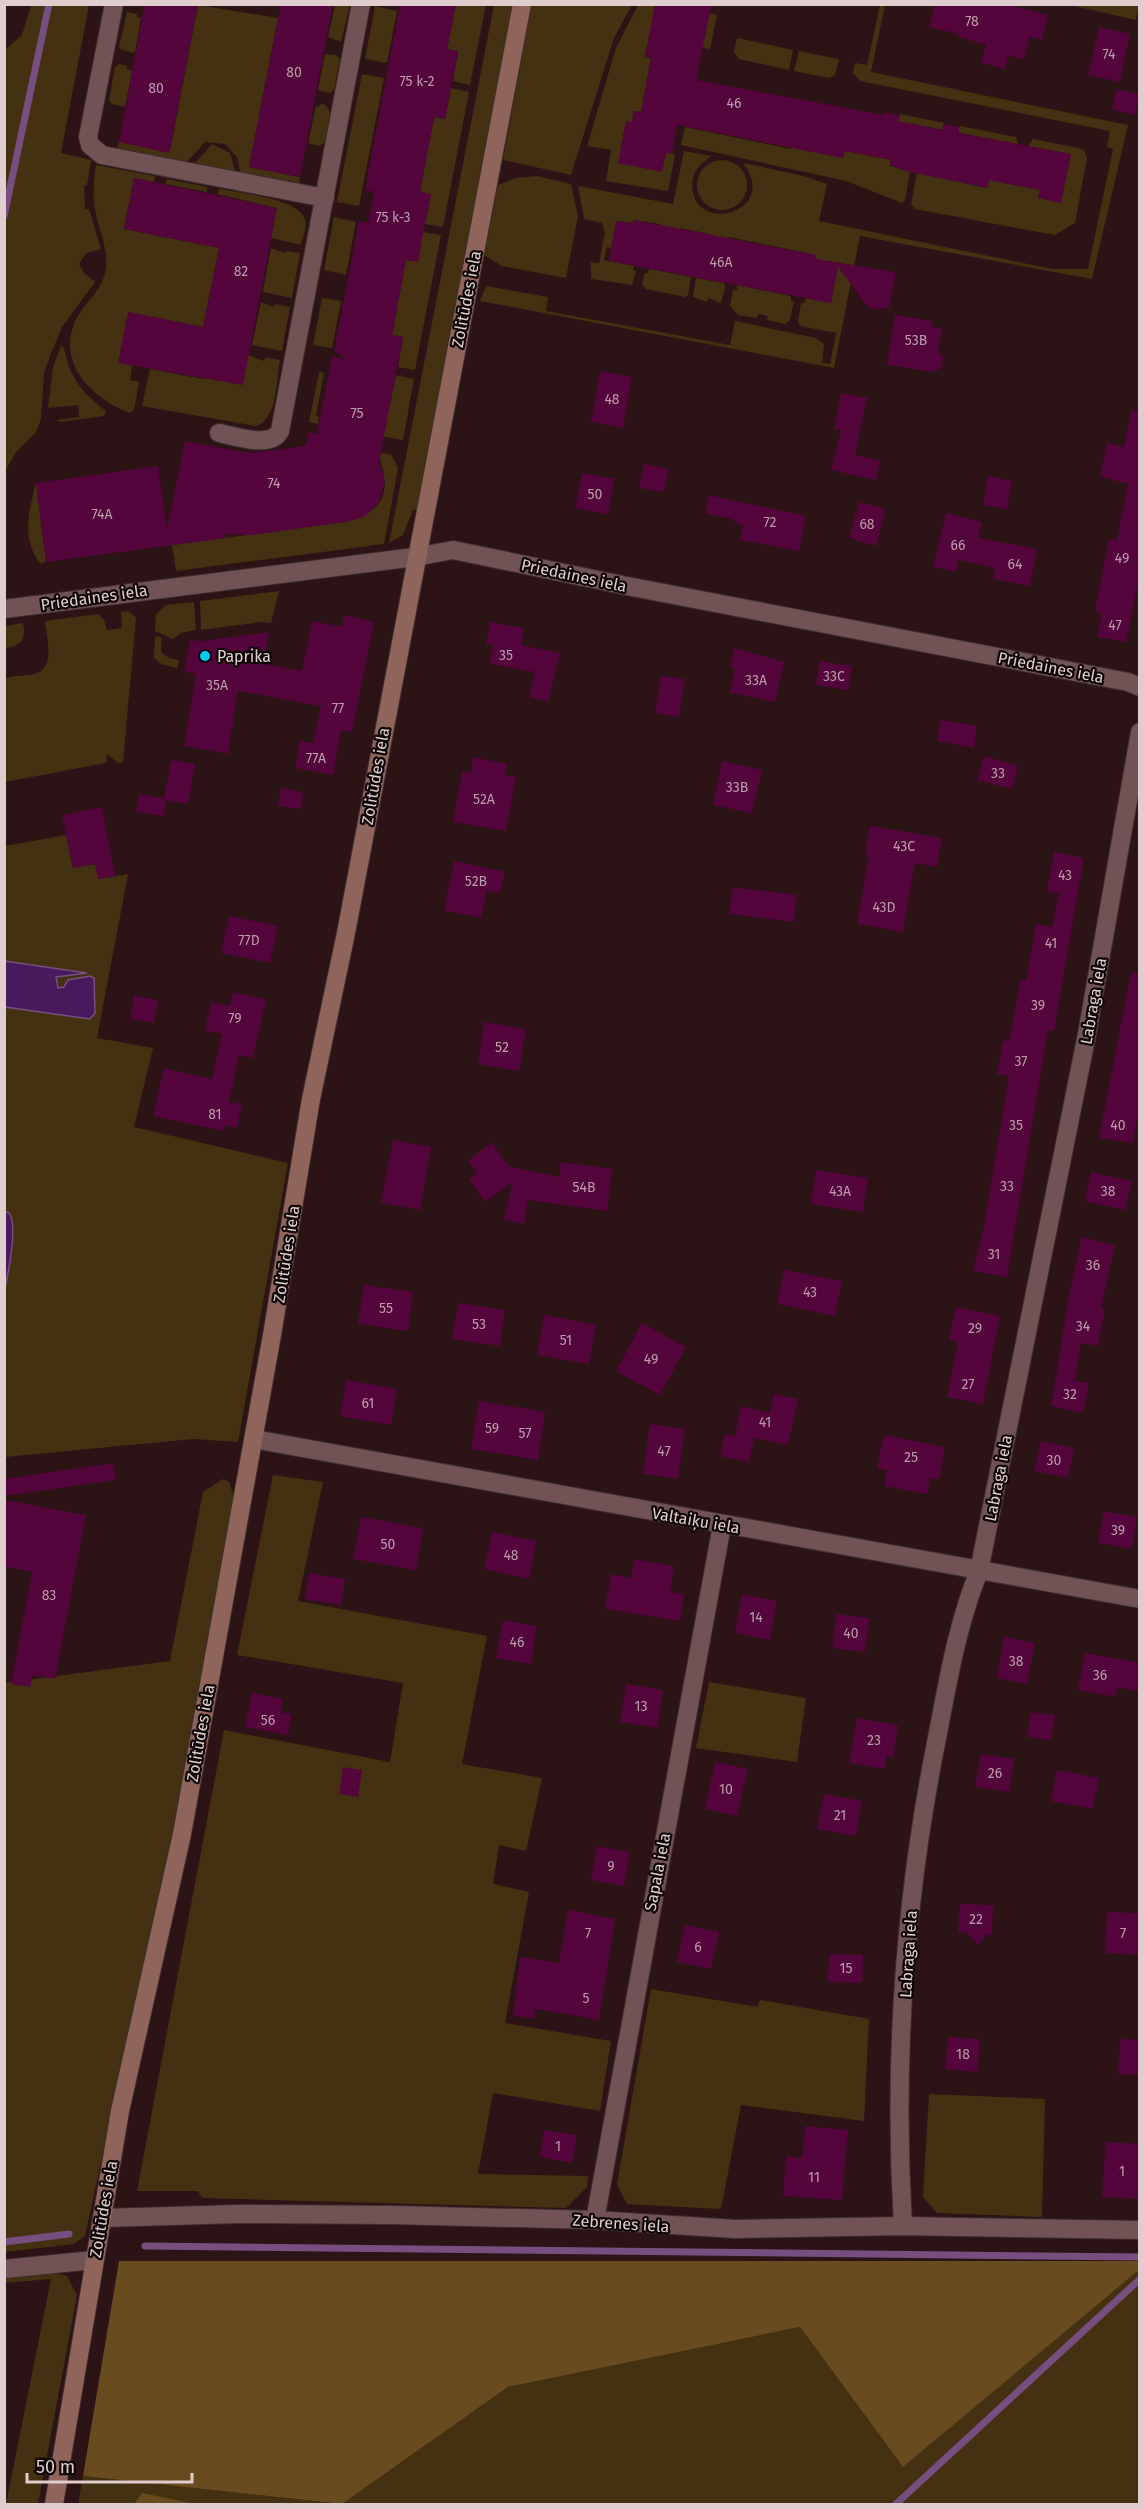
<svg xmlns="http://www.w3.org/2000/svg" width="1144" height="2509" font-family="'Fira Sans',sans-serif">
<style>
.green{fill:#443111}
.forest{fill:#684b1e}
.water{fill:#49195e;stroke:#764f80;stroke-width:1.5}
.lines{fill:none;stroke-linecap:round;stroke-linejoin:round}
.stream{stroke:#764f80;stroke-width:7}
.building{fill:#53053c}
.street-casing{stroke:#3f2e30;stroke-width:20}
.secondary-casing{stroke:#3f2e30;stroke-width:20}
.street{stroke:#725355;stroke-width:18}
.secondary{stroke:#8f645b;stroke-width:18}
.poi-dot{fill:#02cbf9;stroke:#0d0404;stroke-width:2}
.labels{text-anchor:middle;stroke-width:4.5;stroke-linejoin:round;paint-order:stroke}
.number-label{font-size:14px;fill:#bd9caa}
.street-label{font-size:16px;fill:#e0cece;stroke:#0d0404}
.poi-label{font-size:16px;fill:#e0cece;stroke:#0d0404;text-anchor:start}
</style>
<rect width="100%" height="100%" fill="#2c1315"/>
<g class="green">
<polygon points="1139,4 1136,20 1070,5 1070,4"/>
<polygon points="31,5 89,5 61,153 91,160 87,185 84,186 85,209 89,209 101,249 86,253 79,264 84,273 95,282 62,327 50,356 44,373 41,419 36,432 16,452 5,471 5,50 22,35"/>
<polygon points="198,5 278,18 249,167 300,177 299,184 240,172 237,157 225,144 205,142 187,162 117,150 119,142 170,151"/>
<polygon points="335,5 350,5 341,42 328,37"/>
<polygon points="456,5 486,5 470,85 453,81 458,52 447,49"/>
<polygon points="494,5 513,5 417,510 413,510 403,535 389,543"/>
<polygon points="531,5 632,5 614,38 571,175 503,160"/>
<polygon points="638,5 660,6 650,32 645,56 651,58 641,112 634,111 632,122 626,122 621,146 662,171 666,150 675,155 668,191 606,181 611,150 587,146 616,48"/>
<path d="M 880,5 L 885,5 L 871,72 L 1128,125 L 1092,279 L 860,236 L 834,368 L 480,301 L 486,286 L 548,297 L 546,311 L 730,345 L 735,321 L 816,338 L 824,344 L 822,363 L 830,364 L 836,333 L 801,326 L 798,322 L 801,303 L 804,303 L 806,298 L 831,303 L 838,264 L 816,259 L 816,255 L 729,237 L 727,242 L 705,233 L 680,228 L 679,232 L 660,229 L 660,224 L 634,220 L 633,223 L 617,221 L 611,248 L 607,247 L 604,260 L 634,266 L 633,270 L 636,271 L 632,285 L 591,279 L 591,262 L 599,263 L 605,232 L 602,223 L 584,219 L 578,186 L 673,204 L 684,151 L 712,156 C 700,163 692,172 692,186 C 695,237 781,211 743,163 L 803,176 L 827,184 L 819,221 L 1052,269 L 1088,269 L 1113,149 L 1107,147 L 1110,131 L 860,81 L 853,73 L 855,63 L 867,65 Z"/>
<polygon points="375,6 397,11 387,63 365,59"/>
<polygon points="127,12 137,14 137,17 141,18 135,53 122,50 119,47"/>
<polygon points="708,13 717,15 710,49 700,47"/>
<polygon points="737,38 793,50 789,70 739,59 734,52"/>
<polygon points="799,51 839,59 835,75 829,78 794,71"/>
<polygon points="325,54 336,55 340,59 334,90 329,93 318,90"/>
<polygon points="119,64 127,66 127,70 132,70 125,107 112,104 109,100 115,67"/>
<polygon points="362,74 384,78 359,206 337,202"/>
<polygon points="451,88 469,92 443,227 425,224 431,195 420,192 434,117 445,119"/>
<polygon points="320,104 326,105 330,112 325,142 319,146 308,143 316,106 319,107"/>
<polygon points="900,114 944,123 945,130 896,121"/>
<polygon points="960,126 1016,137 1018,144 955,132"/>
<polygon points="685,127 791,149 793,142 820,147 819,153 843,158 845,151 891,160 890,166 910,172 905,200 902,203 846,181 681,145"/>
<polygon points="1033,139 1078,148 1084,150 1087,158 1075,223 1055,235 915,209 911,204 917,173 987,188 989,180 1040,190 1038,198 1061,202 1070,154 1028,146"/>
<polygon points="212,144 230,153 235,171 195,163"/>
<circle cx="722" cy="185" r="25"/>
<path d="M 96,165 L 155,176 L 154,182 L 134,178 L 124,229 L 219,248 L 203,327 L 128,312 L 132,365 L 130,380 L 139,382 L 134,410 L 130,413 C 96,400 59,368 73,327 C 80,304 103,293 106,268 C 108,248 99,230 95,210 C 92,196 94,180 96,165 Z"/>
<polygon points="537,176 571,184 578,216 566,278 502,266 484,255 498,185 516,178"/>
<polygon points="167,179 207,187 207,192 165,184"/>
<path d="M 219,189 C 239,193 295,198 304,217 C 308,225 303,237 301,245 L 271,238 L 277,208 L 217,194 Z"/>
<polygon points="334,217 356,222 346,275 324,270"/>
<polygon points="423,232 441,235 415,370 398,367 403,337 392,335 406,260"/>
<polygon points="271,248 285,253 286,251 300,253 292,298 263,292"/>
<polygon points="649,269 691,277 688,295 685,297 646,289 642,284 645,273 648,273"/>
<polygon points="696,278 724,283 725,288 721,303 708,298 707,302 693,297"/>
<polygon points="737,285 791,296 791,301 794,301 790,320 785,324 767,320 768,316 759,314 757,318 738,315 730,306 733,290 737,290"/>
<polygon points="322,298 341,301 332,348 313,345"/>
<polygon points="261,302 274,307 275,304 290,307 282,351 252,345"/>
<path d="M 61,346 L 64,348 C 70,378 82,393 106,411 L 104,416 L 60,422 L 57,420 L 79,417 L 78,405 L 48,408 L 53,367 Z"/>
<path d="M 248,355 L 264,361 L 265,357 L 280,360 C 276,379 278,420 256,426 L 142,406 L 150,369 L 203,379 Z"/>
<polygon points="319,372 324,373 316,416 319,417 318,424 309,422"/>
<polygon points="396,375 414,379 403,440 319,424 390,404"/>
<path d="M 380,453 L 391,454 L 398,468 L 384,544 L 176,571 L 172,545 L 343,522 C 366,515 389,508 384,476 C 383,466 379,462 380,453 Z"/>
<path d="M 36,483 L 46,562 L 40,563 C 21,539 29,510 36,483 Z"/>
<polygon points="279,591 271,623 261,622 201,630 200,601"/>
<polygon points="194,602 196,630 181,633 173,639 155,631 156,615 165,605"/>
<path d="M 129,611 L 136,618 L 123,762 L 118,763 L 107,754 L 106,763 L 5,782 L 5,679 C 15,674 26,677 37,673 C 56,666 46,636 45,621 L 98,614 L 104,620 L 107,630 L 122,628 L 121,612 Z"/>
<path d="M 23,623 C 27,640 20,646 5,648 L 5,626 Z"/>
<polygon points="155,636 161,637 161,652 169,658 179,660 177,668 161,664 154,658"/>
<polygon points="66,835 73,868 95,864 99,879 128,874 97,1038 153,1048 134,1127 288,1163 238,1442 193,1439 5,1457 4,1288 10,1267 8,1212 5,1213 5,846"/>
<polygon points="273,1475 323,1482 298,1601 487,1636 462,1764 542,1778 526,1851 499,1845 493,1884 529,1892 505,2023 611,2041 600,2111 493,2093 478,2174 588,2176 587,2187 566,2208 202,2198 198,2191 137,2191 224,1730 390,1762 403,1683 237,1655"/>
<polygon points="223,1479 229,1482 234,1497 172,1835 85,2236 74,2244 5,2252 4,1683 170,1661 203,1492"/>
<polygon points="709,1682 806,1698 797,1762 696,1748"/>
<polygon points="651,1989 757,2007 760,2000 869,2019 864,2121 741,2105 721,2209 627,2204 617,2184"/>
<polygon points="929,2094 1045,2099 1042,2217 937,2213 923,2197"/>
<polygon points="1139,2269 1139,2504 78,2504 83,2476 342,2504 508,2387 800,2327 903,2467"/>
<polygon points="52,2272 67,2276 77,2295 38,2504 6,2504 51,2279 5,2283 4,2277"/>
</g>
<g class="forest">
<polygon points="119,2261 1139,2261 1140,2269 903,2467 800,2327 508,2387 342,2504 83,2476"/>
<polygon points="142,2493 195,2504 134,2504"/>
</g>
<g class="water">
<polygon points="4,961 87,973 56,977 58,988 64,987 68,980 90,976 94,978 95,1013 90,1019 5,1007"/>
<path d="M 8,1212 C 19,1222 8,1274 5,1288 L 5,1213 Z"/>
</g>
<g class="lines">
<g class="stream">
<polyline points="4,216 49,4"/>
<polyline points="4,2242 69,2234"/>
<polyline points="145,2246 1140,2257"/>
<polyline points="896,2504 1140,2279"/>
</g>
</g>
<g class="building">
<polygon points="145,4 198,4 169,153 119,142"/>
<polygon points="281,4 333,4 300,177 249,167"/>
<polygon points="400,4 456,4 447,49 458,51 445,119 434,117 420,192 431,194 425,224 418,262 406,260 392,335 403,337 379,462 385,481 378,504 364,517 345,522 253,535 226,534 226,538 46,562 36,483 158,466 167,529 185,441 249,453 306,446 308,432 317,434 332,357 346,359 334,351 359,221 368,223 374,192 365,190"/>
<polygon points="655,4 712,4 696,80 883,115 883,112 900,115 898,121 942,130 943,124 959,127 959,133 1071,154 1061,203 1038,198 1040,190 989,180 988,188 910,172 890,165 891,160 845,151 843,158 677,125 672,154 666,153 662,172 618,163 626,121 632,122 634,111 641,112 651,58 645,57"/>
<polygon points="935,4 1005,4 1048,15 1042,40 1030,37 1024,60 1008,55 1005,69 981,63 986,45 958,37 959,34 929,27"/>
<polygon points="1099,27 1130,34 1120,82 1088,75"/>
<polygon points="1116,89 1140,94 1135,115 1112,110"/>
<polygon points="134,178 277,208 243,385 118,363 128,312 203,327 219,248 124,229"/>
<polygon points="634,220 816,255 816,259 896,272 889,308 874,309 867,306 838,267 831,303 609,261 616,221 633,223"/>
<polygon points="895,315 932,321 931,327 942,328 938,352 943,357 942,367 934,372 887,365"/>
<polygon points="600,371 632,377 623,428 591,422"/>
<polygon points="841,393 867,398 855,455 880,461 876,480 831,470 841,430 834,429"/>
<polygon points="1131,410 1140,411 1140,574 1126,642 1097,637 1102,613 1095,611 1109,538 1117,540 1128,484 1100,477 1107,443 1124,447"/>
<polygon points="644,464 669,469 664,492 639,488"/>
<polygon points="582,473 614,479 608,514 575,508"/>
<polygon points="988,476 1012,481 1007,509 983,505"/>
<polygon points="708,495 806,516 799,551 740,540 743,527 729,518 706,514"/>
<polygon points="859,502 886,509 876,546 849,538"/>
<polygon points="946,513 982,522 978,538 1037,549 1030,586 993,579 995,568 959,560 956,572 933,567"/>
<polygon points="344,615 374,622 352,732 341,730 333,775 295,768 300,741 313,743 321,706 238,691 228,754 184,746 196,674 184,672 190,640 202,641 269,632 264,664 302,671 312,621 342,627"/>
<polygon points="490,622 524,628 521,645 560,653 548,702 529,697 535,672 490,664 493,645 486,644"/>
<polygon points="734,648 784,662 775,702 730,693 735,668 731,667"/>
<polygon points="820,661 852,666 848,690 816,685"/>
<polygon points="661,676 685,679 679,717 655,713"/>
<polygon points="941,720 977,726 974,748 937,741"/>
<polygon points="984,756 1018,766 1012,789 977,780"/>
<polygon points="473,757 507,764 505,775 516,777 506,831 453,822 462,772 471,773"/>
<polygon points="171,760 195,764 188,804 166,800 164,816 136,812 139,794 164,798"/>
<polygon points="722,761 762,770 752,813 713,805"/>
<polygon points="281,788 303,792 301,809 278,806"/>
<polygon points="102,807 115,876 98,879 95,864 73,868 62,815"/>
<polygon points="870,826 942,838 937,867 915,863 903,932 857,924 869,855 865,854"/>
<polygon points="1054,852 1084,858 1054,1031 1048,1030 1007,1277 973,1271 983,1231 1009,1076 997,1074 1003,1040 1009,1041 1021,979 1026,980 1036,924 1052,927 1059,894 1047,892"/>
<polygon points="454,861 505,872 500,893 487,891 481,918 444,910"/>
<polygon points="733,887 797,895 794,922 729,914"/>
<polygon points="229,916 278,926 270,963 221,953"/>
<polygon points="1131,972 1140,973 1140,1100 1133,1143 1099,1138"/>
<polygon points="233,992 266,999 253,1058 239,1055 229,1102 242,1104 237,1128 225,1125 224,1131 153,1116 164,1068 212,1079 222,1034 205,1030 211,1002 230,1006"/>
<polygon points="134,996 158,1000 154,1023 130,1019"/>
<polygon points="484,1022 526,1029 519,1071 478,1064"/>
<polygon points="393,1140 431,1147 420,1210 381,1203"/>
<polygon points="492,1142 508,1166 559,1177 561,1162 612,1169 607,1211 528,1200 524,1224 504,1220 512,1182 485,1202 469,1179 477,1174 468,1161"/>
<polygon points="816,1170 868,1178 863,1212 811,1204"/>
<polygon points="1091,1172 1132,1181 1125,1210 1085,1201"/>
<polygon points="1082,1237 1115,1245 1101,1308 1105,1309 1098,1346 1081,1343 1075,1381 1089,1383 1083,1413 1051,1406 1070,1290"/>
<polygon points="784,1270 842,1281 835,1316 777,1304"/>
<polygon points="364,1285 413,1292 408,1331 358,1324"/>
<polygon points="458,1303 505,1310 500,1346 452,1339"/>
<polygon points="956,1307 1000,1316 983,1404 947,1397 958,1342 949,1340"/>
<polygon points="544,1315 596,1325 589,1364 537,1355"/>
<polygon points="642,1323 686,1347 660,1395 616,1371"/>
<polygon points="346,1380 397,1389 391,1425 340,1416"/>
<polygon points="774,1394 798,1399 788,1445 754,1438 749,1462 720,1456 725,1434 737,1436 735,1435 741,1406 769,1413"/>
<polygon points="479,1401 545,1412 538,1460 471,1449"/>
<polygon points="650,1424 685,1429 678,1479 643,1474"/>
<polygon points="884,1435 945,1447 939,1479 930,1478 927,1494 884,1486 887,1470 877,1468"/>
<polygon points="1041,1441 1074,1448 1068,1478 1034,1471"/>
<polygon points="113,1463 116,1480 4,1496 4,1479"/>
<polygon points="4,1500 86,1515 55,1679 33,1675 30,1687 11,1684 32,1572 4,1566"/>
<polygon points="1104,1511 1137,1517 1132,1549 1098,1543"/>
<polygon points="361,1517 423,1528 416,1570 353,1559"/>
<polygon points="492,1532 537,1541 529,1579 484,1569"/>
<polygon points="634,1559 674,1566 670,1592 684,1594 680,1621 605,1609 611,1574 631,1578"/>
<polygon points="309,1573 345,1579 341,1605 305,1599"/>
<polygon points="742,1594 777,1601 770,1640 735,1633"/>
<polygon points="836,1614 869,1618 865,1652 832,1648"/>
<polygon points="503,1620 537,1626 531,1664 496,1658"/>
<polygon points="1004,1637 1035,1643 1027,1684 997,1678"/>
<polygon points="1085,1653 1140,1663 1140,1692 1117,1687 1116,1697 1078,1690"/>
<polygon points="626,1684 663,1690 657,1728 620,1722"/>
<polygon points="252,1693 283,1699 280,1712 292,1714 288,1735 245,1727"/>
<polygon points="1031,1712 1055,1715 1051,1740 1027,1737"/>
<polygon points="857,1718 898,1725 893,1757 887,1756 885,1769 849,1763"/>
<polygon points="981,1754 1014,1759 1009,1792 975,1787"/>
<polygon points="715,1762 748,1769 737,1816 705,1809"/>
<polygon points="343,1767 362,1770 358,1797 339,1794"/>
<polygon points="1057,1770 1099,1778 1093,1809 1051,1801"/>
<polygon points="824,1794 862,1801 856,1836 817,1829"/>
<polygon points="597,1846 630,1852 624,1886 591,1880"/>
<polygon points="960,1904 993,1905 992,1935 986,1935 978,1945 967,1933 958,1932"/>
<polygon points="568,1910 615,1919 599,2020 536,2009 534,2018 513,2016 520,1957 559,1963"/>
<polygon points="1107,1912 1140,1913 1140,1955 1105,1953"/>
<polygon points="685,1925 719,1932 711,1969 677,1962"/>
<polygon points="829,1954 863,1955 862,1983 828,1982"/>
<polygon points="948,2037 980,2039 977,2072 945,2069"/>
<polygon points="1120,2039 1140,2040 1140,2075 1118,2074"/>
<polygon points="805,2126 848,2130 842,2200 783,2196 786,2156 802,2158"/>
<polygon points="544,2130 577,2135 572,2163 540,2157"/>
<polygon points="1106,2142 1140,2144 1140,2199 1102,2197"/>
</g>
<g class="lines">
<g class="street-casing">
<g id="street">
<polyline points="114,4 88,137 90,145 102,155 325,198"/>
<path d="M 219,433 C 235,436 271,449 280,431 L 361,4"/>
<polyline points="4,609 415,557 453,550 627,586 1128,682 1140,687"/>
<polyline points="254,1439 1140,1599"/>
<polyline points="102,2218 238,2214 393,2215 595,2220 735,2229 903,2226 1140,2230"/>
<polyline points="595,2220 722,1525"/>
<path d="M 903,2226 C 893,2064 905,1897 937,1738 C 948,1681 957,1625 979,1571 L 1087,1034 L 1140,732"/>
<polyline points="4,2269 94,2260"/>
</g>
</g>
<g class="secondary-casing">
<polyline id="secondary" points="54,2504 120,2111 182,1834 272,1335 311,1099 346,933 522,4"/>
</g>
<use href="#street" class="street"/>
<use href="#secondary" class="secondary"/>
</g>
<circle class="poi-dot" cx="205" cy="656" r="6"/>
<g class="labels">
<g class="number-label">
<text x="972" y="26">78</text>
<text x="1109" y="59">74</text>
<text x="294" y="77">80</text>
<text x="417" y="86">75 k-2</text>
<text x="156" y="93">80</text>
<text x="734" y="108">46</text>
<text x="393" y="222">75 k-3</text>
<text x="721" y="267">46A</text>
<text x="241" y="276">82</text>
<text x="916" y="345">53B</text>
<text x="612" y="404">48</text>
<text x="357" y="418">75</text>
<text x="274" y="488">74</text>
<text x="595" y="499">50</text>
<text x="102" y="519">74A</text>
<text x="770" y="527">72</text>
<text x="867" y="529">68</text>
<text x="958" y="550">66</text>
<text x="1122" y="563">49</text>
<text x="1015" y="569">64</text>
<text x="1115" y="630">47</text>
<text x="506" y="660">35</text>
<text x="834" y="681">33C</text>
<text x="756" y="685">33A</text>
<text x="217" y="690">35A</text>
<text x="338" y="713">77</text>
<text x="316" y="763">77A</text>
<text x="998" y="778">33</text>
<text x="737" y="792">33B</text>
<text x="484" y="804">52A</text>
<text x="904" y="851">43C</text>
<text x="1065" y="880">43</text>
<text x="476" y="886">52B</text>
<text x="884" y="912">43D</text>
<text x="249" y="945">77D</text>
<text x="1051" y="948">41</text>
<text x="1038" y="1010">39</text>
<text x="235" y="1023">79</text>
<text x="502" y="1052">52</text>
<text x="1021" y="1066">37</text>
<text x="215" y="1119">81</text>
<text x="1016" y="1130">35</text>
<text x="1118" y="1130">40</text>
<text x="1007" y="1191">33</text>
<text x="584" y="1192">54B</text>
<text x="840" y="1196">43A</text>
<text x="1108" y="1196">38</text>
<text x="994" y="1259">31</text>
<text x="1093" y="1270">36</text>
<text x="810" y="1297">43</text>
<text x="386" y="1313">55</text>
<text x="479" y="1329">53</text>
<text x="1083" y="1331">34</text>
<text x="975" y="1333">29</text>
<text x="566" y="1345">51</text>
<text x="651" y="1364">49</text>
<text x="968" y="1389">27</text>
<text x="1070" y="1399">32</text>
<text x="368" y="1408">61</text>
<text x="765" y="1427">41</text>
<text x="492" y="1433">59</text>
<text x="525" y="1438">57</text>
<text x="664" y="1456">47</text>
<text x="911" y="1462">25</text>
<text x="1054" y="1465">30</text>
<text x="1118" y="1535">39</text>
<text x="388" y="1549">50</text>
<text x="511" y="1560">48</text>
<text x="49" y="1600">83</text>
<text x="756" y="1622">14</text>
<text x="851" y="1638">40</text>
<text x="517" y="1647">46</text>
<text x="1016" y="1666">38</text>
<text x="1100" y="1680">36</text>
<text x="641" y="1711">13</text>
<text x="268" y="1725">56</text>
<text x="874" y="1745">23</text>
<text x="995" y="1778">26</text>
<text x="726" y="1794">10</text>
<text x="840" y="1820">21</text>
<text x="611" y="1871">9</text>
<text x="976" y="1924">22</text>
<text x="588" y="1938">7</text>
<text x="1123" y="1938">7</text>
<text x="698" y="1952">6</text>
<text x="846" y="1973">15</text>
<text x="586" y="2003">5</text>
<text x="963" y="2059">18</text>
<text x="558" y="2151">1</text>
<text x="1122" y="2176">1</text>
<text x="814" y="2182">11</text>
</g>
<g class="street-label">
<text transform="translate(466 299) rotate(-79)" y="6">Zolitūdes iela</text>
<text transform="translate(574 575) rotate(12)" y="6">Priedaines iela</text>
<text transform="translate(94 597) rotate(-8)" y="6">Priedaines iela</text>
<text transform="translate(1051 667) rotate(11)" y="6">Priedaines iela</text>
<text transform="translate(375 776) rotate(-80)" y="6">Zolitūdes iela</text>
<text transform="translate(1093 1001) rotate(-80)" y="6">Labraga iela</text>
<text transform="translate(286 1254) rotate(-81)" y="6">Zolitūdes iela</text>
<text transform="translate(998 1478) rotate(-79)" y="6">Labraga iela</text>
<text transform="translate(696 1520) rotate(10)" y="6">Valtaiķu iela</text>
<text transform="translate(200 1733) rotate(-80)" y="6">Zolitūdes iela</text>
<text transform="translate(657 1872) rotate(-79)" y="6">Sapala iela</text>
<text transform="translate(908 1954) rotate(-86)" y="6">Labraga iela</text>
<text transform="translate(103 2209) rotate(-80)" y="6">Zolitūdes iela</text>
<text transform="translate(621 2223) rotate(4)" y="6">Zebrenes iela</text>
</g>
<g class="poi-label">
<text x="217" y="662">Paprika</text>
</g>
</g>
<rect width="1144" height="2509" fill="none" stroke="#e0cece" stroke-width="12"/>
<path d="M27 2473v9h165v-9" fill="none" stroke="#e0cece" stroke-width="3"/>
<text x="36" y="2473" font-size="18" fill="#e0cece" stroke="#0d0404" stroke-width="4.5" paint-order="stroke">50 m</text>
</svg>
